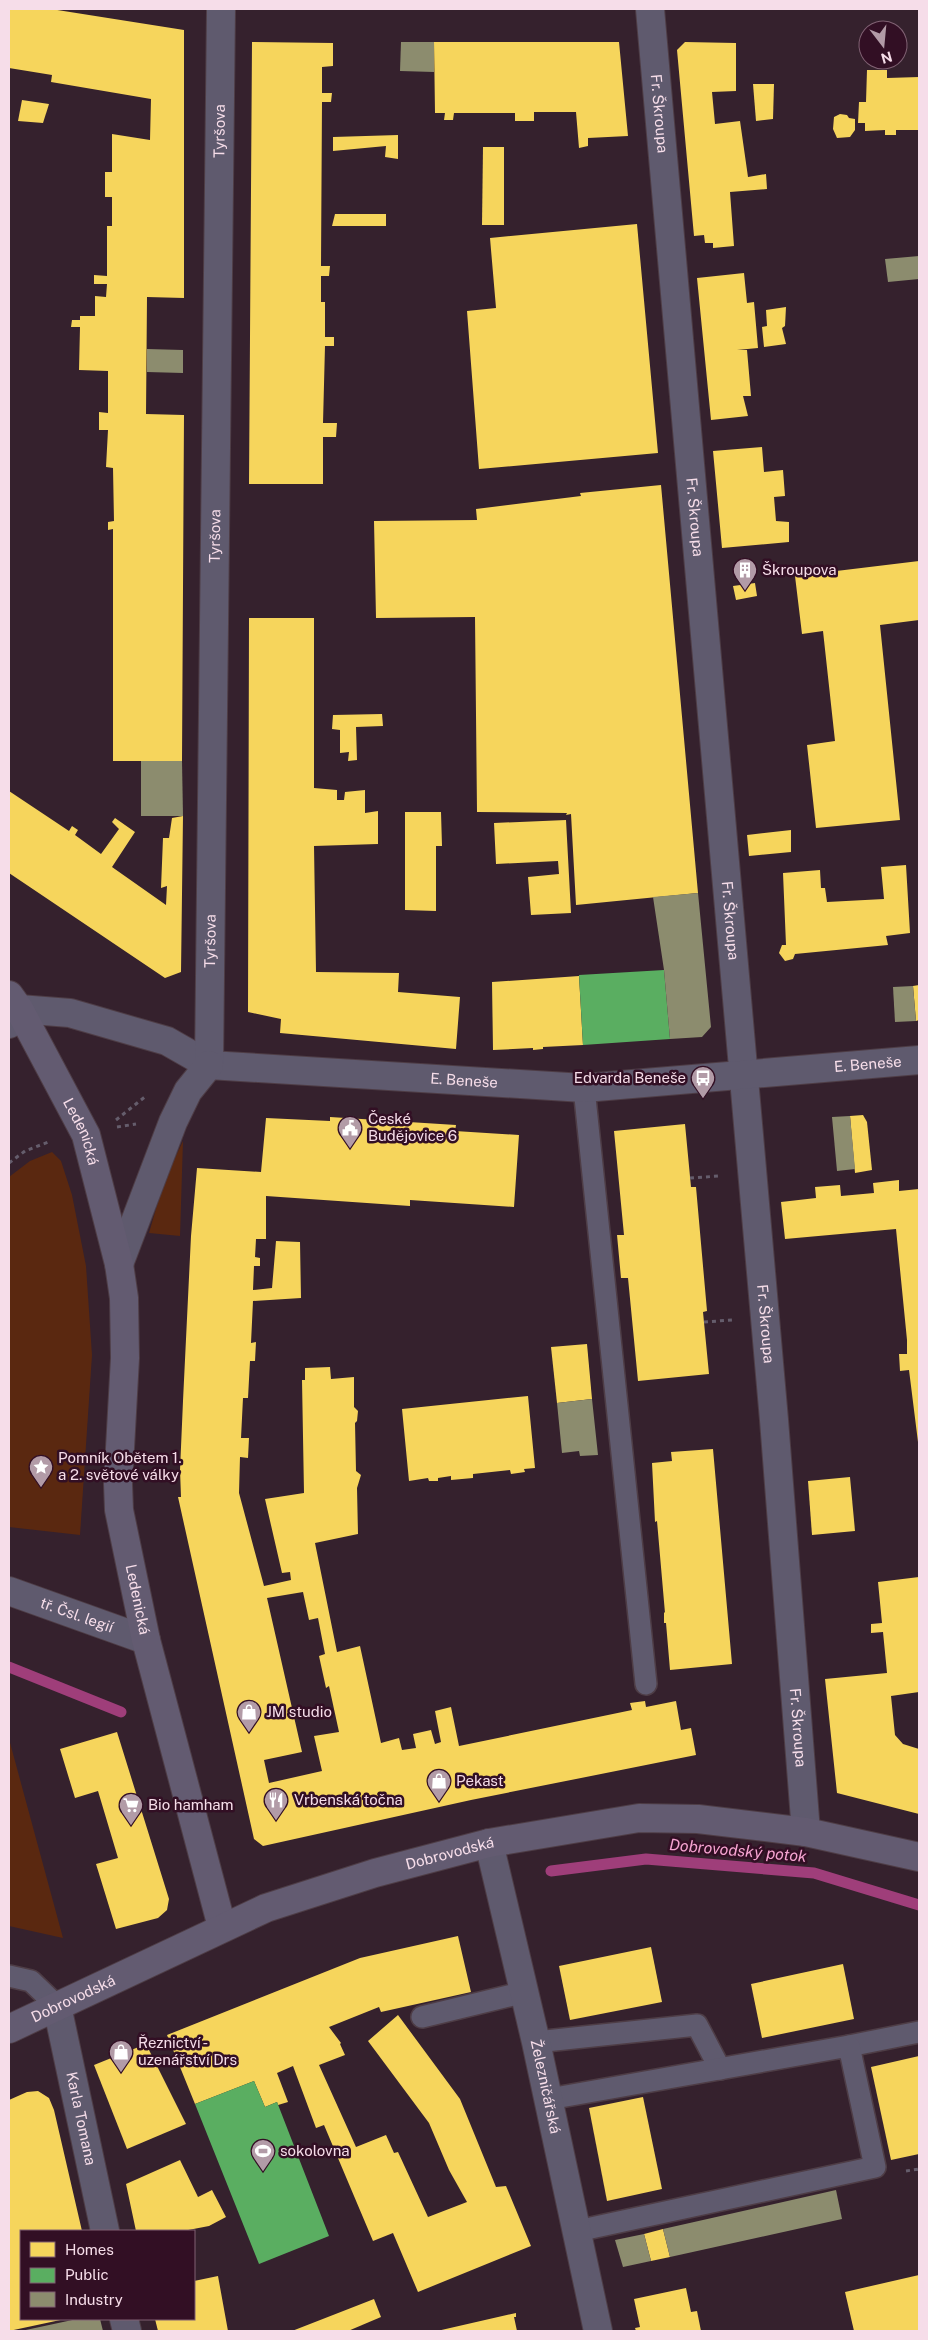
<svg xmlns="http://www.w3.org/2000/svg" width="928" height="2340" font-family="'Public Sans',sans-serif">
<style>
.green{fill:#5a2810}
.homes{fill:#f6d55c;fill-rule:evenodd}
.public{fill:#5aae61}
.industry{fill:#8c8c6e}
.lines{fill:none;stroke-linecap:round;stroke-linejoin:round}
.stream{stroke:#9f3e7a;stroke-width:11}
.lane-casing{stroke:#4e3d46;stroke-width:24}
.street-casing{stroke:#4e3d46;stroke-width:30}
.secondary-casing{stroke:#4e3d46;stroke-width:30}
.path{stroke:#655d6c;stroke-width:3;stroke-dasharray:4 4;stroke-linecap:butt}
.lane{stroke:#5f5a6e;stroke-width:21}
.street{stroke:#5f5a6e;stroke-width:28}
.secondary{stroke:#635b71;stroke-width:28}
.labels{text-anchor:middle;stroke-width:5;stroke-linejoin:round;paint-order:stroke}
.street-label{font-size:15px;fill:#f6dde9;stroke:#320f24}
.poi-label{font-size:15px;fill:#f6dde9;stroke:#320f24;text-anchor:start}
.water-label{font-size:16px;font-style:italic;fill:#f5a3d0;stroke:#320f24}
</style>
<rect width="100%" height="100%" fill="#35212d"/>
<g class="green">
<polygon points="183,1141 180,1236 149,1233 164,1181"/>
<polygon points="52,1152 61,1161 72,1195 86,1266 92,1355 80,1535 9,1527 9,1177 30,1161"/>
<polygon points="9,1739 63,1938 9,1926"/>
</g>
<g class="homes">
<polygon points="9,9 51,9 184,30 184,298 147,297 146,414 184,415 182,761 113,761 113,529 108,530 108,522 114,521 113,468 106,467 108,430 99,430 99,412 108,413 108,371 79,370 80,327 71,327 72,320 80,320 80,316 95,316 95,296 106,297 107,284 94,284 94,275 107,276 107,226 112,226 112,197 105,197 105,172 112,172 112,134 150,140 151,99 51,82 52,75 9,68"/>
<polygon points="252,42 333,43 333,66 322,67 322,93 332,93 331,102 322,102 321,266 330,266 329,276 321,276 321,302 325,302 325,337 334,337 334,346 325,346 323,423 337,423 336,437 323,437 323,484 249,484"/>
<polygon points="434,42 619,42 628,136 588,138 588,146 579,148 576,112 534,112 534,121 515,121 515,113 454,113 453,120 444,120 445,113 435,113"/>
<polygon points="685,42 736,43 736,91 712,92 715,124 740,121 748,177 766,174 767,189 730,192 734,246 713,248 713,243 705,243 704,235 694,236 677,50"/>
<polygon points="867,70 887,70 887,78 919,77 919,130 896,130 896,135 885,135 885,130 865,131 865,123 858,123 859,102 866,102"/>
<polygon points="753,84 774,84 773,119 756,121"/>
<polygon points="22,100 49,104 43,123 18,121"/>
<polygon points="840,114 847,115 849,118 855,119 855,130 850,137 837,138 833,129 834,117"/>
<polygon points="398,135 398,159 385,157 386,146 333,151 333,137"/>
<polygon points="483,147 504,147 504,225 482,225"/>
<polygon points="335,214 386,214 386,226 332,226"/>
<polygon points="637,224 658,453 479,469 467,311 496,308 490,238"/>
<polygon points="744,273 747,303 754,302 758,348 737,350 747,350 751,396 743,396 748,416 711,420 697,278"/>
<polygon points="786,307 785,326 782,328 786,344 764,347 762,327 767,326 766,310"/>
<polygon points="762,447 764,472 783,470 785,496 774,497 776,521 789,522 789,542 722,548 713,451"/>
<polygon points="661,485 698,893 576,905 571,814 566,815 567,813 477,812 475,617 376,618 374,521 477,520 476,509 581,496 580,493"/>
<polygon points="919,561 919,620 880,625 900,820 816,828 807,745 835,741 823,631 802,634 795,576"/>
<polygon points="755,583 757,596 736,600 733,586"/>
<polygon points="249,618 314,618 314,788 337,790 337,800 344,800 345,792 365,790 365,813 378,811 378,844 314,846 316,972 399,973 398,992 460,997 456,1049 280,1033 281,1019 248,1012"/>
<polygon points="382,714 383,726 356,727 357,760 348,761 349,752 340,753 340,730 332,729 333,715"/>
<polygon points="9,791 69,831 72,826 78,830 75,835 101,854 119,829 112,822 115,818 135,832 112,867 166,905 167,886 161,888 163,838 169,838 172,818 183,816 181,972 165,978 9,873"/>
<polygon points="405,812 441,812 442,846 436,846 436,911 405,910"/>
<polygon points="566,820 571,913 531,915 528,877 559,874 558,861 496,864 494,823"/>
<polygon points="791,830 791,852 749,856 747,835"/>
<polygon points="906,865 910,933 886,936 888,945 795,954 793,959 785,961 779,953 782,945 786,945 783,873 820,870 821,888 825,888 827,902 884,899 881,867"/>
<polygon points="579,976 583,1045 543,1047 543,1049 533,1050 533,1048 493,1050 492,982"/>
<polygon points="919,985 919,1020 916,1021 913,986"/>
<polygon points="863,1115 867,1122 872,1170 855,1173 850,1116"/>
<path d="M 330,1117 L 456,1125 L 455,1131 L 519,1135 L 514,1207 L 410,1200 L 410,1206 L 266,1196 L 266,1239 L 256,1239 L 255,1257 L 260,1258 L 260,1266 L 254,1266 L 253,1290 L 272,1288 L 276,1241 L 300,1242 L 301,1298 L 253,1301 L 251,1343 L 256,1342 L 255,1361 L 250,1361 L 248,1398 L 243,1398 L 241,1438 L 249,1438 L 248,1458 L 240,1457 L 239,1493 L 264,1586 L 291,1580 L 290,1572 L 282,1573 L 265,1499 L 304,1493 L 302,1380 L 305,1380 L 305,1368 L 330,1367 L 331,1379 L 354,1377 L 354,1407 L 358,1411 L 357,1421 L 355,1423 L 356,1471 L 361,1475 L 357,1488 L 358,1534 L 315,1543 L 337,1652 L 360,1646 L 381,1743 L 399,1738 L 402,1750 L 416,1748 L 413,1734 L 431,1730 L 435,1744 L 441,1742 L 435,1711 L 451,1707 L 459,1746 L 632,1710 L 630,1703 L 645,1701 L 646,1707 L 676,1701 L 681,1730 L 691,1728 L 696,1755 L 471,1800 L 263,1846 L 254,1839 L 178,1497 L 181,1497 L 180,1470 L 183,1401 L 191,1236 L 197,1168 L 261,1172 L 266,1118 L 330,1121 ZM 303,1592 L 309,1620 L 318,1618 L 325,1654 L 319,1656 L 326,1688 L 329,1686 L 339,1732 L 314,1736 L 322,1771 L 269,1783 L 264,1760 L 302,1752 L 267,1598 Z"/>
<polygon points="685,1124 691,1187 696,1187 707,1311 703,1312 709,1374 638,1381 628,1278 621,1278 617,1235 624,1235 614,1131"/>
<polygon points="899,1180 899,1191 919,1189 919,1450 909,1370 900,1371 899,1354 907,1354 907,1340 896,1229 785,1239 781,1202 816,1198 815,1187 840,1185 841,1196 874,1193 873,1183"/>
<polygon points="587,1344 592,1399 557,1403 551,1347"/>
<polygon points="528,1396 535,1468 524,1469 525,1472 511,1474 510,1470 473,1474 473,1478 451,1480 451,1476 438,1478 438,1481 429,1481 428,1478 409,1481 402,1409"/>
<polygon points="713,1449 732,1664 670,1670 666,1623 664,1623 664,1612 665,1613 657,1521 655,1522 652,1463 672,1461 671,1452"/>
<polygon points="850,1477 855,1531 812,1535 808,1481"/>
<polygon points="919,1577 919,1692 891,1696 895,1735 903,1744 919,1749 919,1814 837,1793 825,1679 887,1673 883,1632 871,1633 871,1624 882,1623 878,1582"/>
<polygon points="117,1732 169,1899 167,1910 158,1918 116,1929 96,1864 118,1858 98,1791 75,1798 60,1749"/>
<polygon points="458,1936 471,1992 381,2012 379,2007 329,2027 341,2043 340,2044 345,2055 319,2065 356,2147 386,2135 394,2153 398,2152 428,2217 467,2202 449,2170 429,2123 368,2041 398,2015 460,2099 496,2187 506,2186 531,2246 418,2292 393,2233 373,2241 324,2125 316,2128 293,2066 277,2073 288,2102 278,2105 277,2102 265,2107 254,2081 195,2104 167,2035 360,1958"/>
<polygon points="651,1947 662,2002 570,2020 559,1966"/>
<polygon points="843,1964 854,2019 762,2038 751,1984"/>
<polygon points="146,2044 186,2124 127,2149 94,2065"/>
<polygon points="919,2056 919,2154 891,2160 871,2067"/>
<polygon points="38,2091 49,2098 54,2110 82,2231 21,2231 21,2319 65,2319 9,2331 9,2100 27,2092"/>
<polygon points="643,2097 662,2189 607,2201 589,2108"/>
<polygon points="180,2160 198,2197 212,2190 226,2217 209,2226 183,2231 136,2231 126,2184"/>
<polygon points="663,2229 670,2257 651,2261 644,2234"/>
<polygon points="919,2275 919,2331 854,2331 845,2292"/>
<polygon points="218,2276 228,2331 158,2331 155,2319 194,2319 194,2281"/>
<polygon points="686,2288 691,2312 697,2311 701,2331 636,2331 635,2328 640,2327 634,2299"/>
<polygon points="374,2299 381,2317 348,2331 292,2331"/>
<polygon points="516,2313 516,2317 514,2317 517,2331 437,2331"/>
</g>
<g class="public">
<polygon points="664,970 670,1039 583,1045 579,975"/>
<polygon points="254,2081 265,2107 277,2102 329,2236 259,2264 195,2104"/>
</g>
<g class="industry">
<polygon points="401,42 434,42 434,72 400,71"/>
<polygon points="919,256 919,279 888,282 885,259"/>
<polygon points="147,349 183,350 183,373 147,372"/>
<polygon points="141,761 182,761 183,816 141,816"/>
<polygon points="698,893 711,1027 702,1037 670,1039 664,970 653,897"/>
<polygon points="913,986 916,1021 895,1022 893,987"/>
<polygon points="850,1116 855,1169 837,1171 832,1117"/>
<polygon points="592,1399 598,1455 580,1456 579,1451 562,1453 557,1403"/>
<polygon points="836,2190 842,2219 670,2257 663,2229"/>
<polygon points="644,2234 651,2261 623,2267 615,2240"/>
<polygon points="77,2319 100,2319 103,2331 21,2331"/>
</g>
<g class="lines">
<g class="stream">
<polyline points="9,1667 121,1712"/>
<polyline points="551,1871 646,1859 814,1873 919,1905"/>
</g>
<g class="lane-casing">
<g id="lane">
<polyline points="584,1088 646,1684"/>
<polyline points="9,1976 31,1981 57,2006"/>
<polyline points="422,2017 525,1992"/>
<polyline points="536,2042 697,2025 720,2069"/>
<polyline points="849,2046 919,2032"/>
<polyline points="549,2099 849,2046 875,2167 577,2231"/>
</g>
</g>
<g class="street-casing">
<g id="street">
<path id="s1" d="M 650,9 L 774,1420 L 806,1832"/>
<path id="s2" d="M 9,1024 L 19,1009 L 70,1013 L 167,1041 L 209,1065 L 584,1088 L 919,1060"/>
<path id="s3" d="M 209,1065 L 221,9"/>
<polyline points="119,1264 173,1122 188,1091 209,1065"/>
<path id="s4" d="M 9,1591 L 146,1640"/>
<path id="s5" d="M 489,1843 L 536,2042 L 598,2331"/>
<path id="s6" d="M 57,2006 L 105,2231"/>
<polyline points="124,2319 127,2331"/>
</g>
</g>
<g class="secondary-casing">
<g id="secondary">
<path id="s7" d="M 9,995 L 19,1009 L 86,1135 L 119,1264 L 124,1298 L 125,1358 L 118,1484 L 119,1510 L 146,1640 L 222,1927"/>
<path id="s8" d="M 9,2029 L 266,1908 L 375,1873 L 489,1843 L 639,1818 L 698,1819 L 806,1832 L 919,1857"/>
</g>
</g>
<g class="path">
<polyline points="116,1120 146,1096"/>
<polyline points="117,1127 136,1124"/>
<polyline points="9,1163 25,1151 51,1141"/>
<polyline points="690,1178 719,1176"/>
<polyline points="704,1322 732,1320"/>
<polyline points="906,2171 919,2169"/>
</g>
<use href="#lane" class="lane"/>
<use href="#street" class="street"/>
<use href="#secondary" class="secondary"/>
</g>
<defs>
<g id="building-pin" transform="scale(1.25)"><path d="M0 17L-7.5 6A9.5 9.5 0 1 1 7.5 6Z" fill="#b29ba7" stroke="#320f24"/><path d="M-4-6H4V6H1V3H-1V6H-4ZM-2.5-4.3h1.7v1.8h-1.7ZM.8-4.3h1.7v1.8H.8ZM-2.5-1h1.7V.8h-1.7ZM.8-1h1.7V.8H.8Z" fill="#fff"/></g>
<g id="bus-pin" transform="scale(1.25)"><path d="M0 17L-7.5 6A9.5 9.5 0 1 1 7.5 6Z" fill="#b29ba7" stroke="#320f24"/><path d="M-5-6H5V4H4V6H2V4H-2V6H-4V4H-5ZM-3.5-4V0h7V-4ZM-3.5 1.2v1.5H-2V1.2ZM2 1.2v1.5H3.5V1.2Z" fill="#fff"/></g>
<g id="civic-pin" transform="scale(1.25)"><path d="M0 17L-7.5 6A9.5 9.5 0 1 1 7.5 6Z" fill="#b29ba7" stroke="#320f24"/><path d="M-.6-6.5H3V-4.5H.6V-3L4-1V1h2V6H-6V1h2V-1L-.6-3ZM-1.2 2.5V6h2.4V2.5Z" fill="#fff"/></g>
<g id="sight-pin" transform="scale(1.25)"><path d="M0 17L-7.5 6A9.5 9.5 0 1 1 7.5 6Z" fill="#b29ba7" stroke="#320f24"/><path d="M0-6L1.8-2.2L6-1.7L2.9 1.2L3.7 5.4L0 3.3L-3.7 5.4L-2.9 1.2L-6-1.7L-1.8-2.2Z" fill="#fff"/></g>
<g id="shop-pin" transform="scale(1.25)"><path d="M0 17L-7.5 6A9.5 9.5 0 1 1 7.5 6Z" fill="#b29ba7" stroke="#320f24"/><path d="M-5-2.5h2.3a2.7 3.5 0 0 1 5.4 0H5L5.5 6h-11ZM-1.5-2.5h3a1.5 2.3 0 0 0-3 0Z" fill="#fff"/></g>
<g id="restaurant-pin" transform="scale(1.25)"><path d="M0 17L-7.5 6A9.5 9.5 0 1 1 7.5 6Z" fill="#b29ba7" stroke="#320f24"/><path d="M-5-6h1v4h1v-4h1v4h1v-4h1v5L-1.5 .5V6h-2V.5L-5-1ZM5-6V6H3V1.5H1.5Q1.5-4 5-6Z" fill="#fff"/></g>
<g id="supermarket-pin" transform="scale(1.25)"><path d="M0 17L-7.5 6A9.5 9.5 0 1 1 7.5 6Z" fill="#b29ba7" stroke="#320f24"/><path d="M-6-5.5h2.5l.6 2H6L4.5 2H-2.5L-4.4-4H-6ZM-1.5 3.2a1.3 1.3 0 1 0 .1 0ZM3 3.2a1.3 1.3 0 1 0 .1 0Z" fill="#fff"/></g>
<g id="stadium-pin" transform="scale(1.25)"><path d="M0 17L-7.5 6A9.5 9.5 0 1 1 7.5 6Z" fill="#b29ba7" stroke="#320f24"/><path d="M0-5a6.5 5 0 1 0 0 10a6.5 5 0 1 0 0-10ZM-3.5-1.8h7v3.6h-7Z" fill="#fff"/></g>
</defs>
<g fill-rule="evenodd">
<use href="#building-pin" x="745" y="570"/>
<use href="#bus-pin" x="703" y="1078"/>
<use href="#civic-pin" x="350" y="1128"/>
<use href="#sight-pin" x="41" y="1467"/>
<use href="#shop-pin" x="249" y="1712"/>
<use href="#shop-pin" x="439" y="1781"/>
<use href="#restaurant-pin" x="276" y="1800"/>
<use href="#supermarket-pin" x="131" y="1805"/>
<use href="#shop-pin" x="121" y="2052"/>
<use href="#stadium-pin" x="263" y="2151"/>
</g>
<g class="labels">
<g class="street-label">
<text dy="5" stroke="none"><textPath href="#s1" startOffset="105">Fr. Škroupa</textPath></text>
<text dy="5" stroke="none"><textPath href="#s3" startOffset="934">Tyršova</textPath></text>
<text dy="5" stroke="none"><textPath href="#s1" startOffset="510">Fr. Škroupa</textPath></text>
<text dy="5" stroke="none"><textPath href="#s3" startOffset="529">Tyršova</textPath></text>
<text dy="5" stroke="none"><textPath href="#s1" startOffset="915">Fr. Škroupa</textPath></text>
<text dy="5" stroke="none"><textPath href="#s3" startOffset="124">Tyršova</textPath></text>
<text dy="5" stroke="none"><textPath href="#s2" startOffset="879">E. Beneše</textPath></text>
<text dy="5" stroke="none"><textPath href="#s2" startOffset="474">E. Beneše</textPath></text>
<text dy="5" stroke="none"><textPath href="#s7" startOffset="155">Ledenická</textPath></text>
<text dy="5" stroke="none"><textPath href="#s1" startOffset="1320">Fr. Škroupa</textPath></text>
<text dy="5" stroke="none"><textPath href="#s7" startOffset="631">Ledenická</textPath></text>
<text dy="5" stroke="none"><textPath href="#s4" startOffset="72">tř. Čsl. legií</textPath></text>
<text dy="5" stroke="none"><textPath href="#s1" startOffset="1725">Fr. Škroupa</textPath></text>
<text dy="5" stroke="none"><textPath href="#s8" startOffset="476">Dobrovodská</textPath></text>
<text dy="5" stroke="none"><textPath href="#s8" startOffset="71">Dobrovodská</textPath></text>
<text dy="5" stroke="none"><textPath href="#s5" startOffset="250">Železničářská</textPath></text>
<text dy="5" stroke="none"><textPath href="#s6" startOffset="115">Karla Tomana</textPath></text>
</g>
<g class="poi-label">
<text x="762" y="575">Škroupova</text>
<text x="686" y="1083" text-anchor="end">Edvarda Beneše</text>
<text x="368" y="1124">České<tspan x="368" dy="17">Budějovice 6</tspan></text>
<text x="58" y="1463">Pomník Obětem 1.<tspan x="58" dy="17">a 2. světové války</tspan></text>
<text x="266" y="1717">JM studio</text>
<text x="456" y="1786">Pekast</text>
<text x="294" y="1805">Vrbenská točna</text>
<text x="148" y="1810">Bio hamham</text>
<text x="138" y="2048">Řeznictví -<tspan x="138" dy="17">uzenářství Drs</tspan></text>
<text x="280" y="2156">sokolovna</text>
</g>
<g class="water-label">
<text transform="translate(738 1850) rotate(5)" y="6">Dobrovodský potok</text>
</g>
</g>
<rect width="928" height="2340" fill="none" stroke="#f6dde9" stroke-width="20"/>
<rect x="20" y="2230" width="175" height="90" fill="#320f24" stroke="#806173"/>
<rect x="30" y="2242" width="25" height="15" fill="#f6d55c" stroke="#806173"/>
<text x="65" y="2255" font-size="15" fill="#f6dde9">Homes</text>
<rect x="30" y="2268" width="25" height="15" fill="#5aae61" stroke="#806173"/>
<text x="65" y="2280" font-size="15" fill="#f6dde9">Public</text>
<rect x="30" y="2292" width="25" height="15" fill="#8c8c6e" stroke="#806173"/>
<text x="65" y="2305" font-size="15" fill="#f6dde9">Industry</text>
<g transform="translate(883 45) rotate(164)"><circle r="24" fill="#320f24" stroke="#806173"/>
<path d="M0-4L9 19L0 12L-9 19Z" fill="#b29ba7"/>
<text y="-8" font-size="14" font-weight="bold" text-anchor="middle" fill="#f6dde9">N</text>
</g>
</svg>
